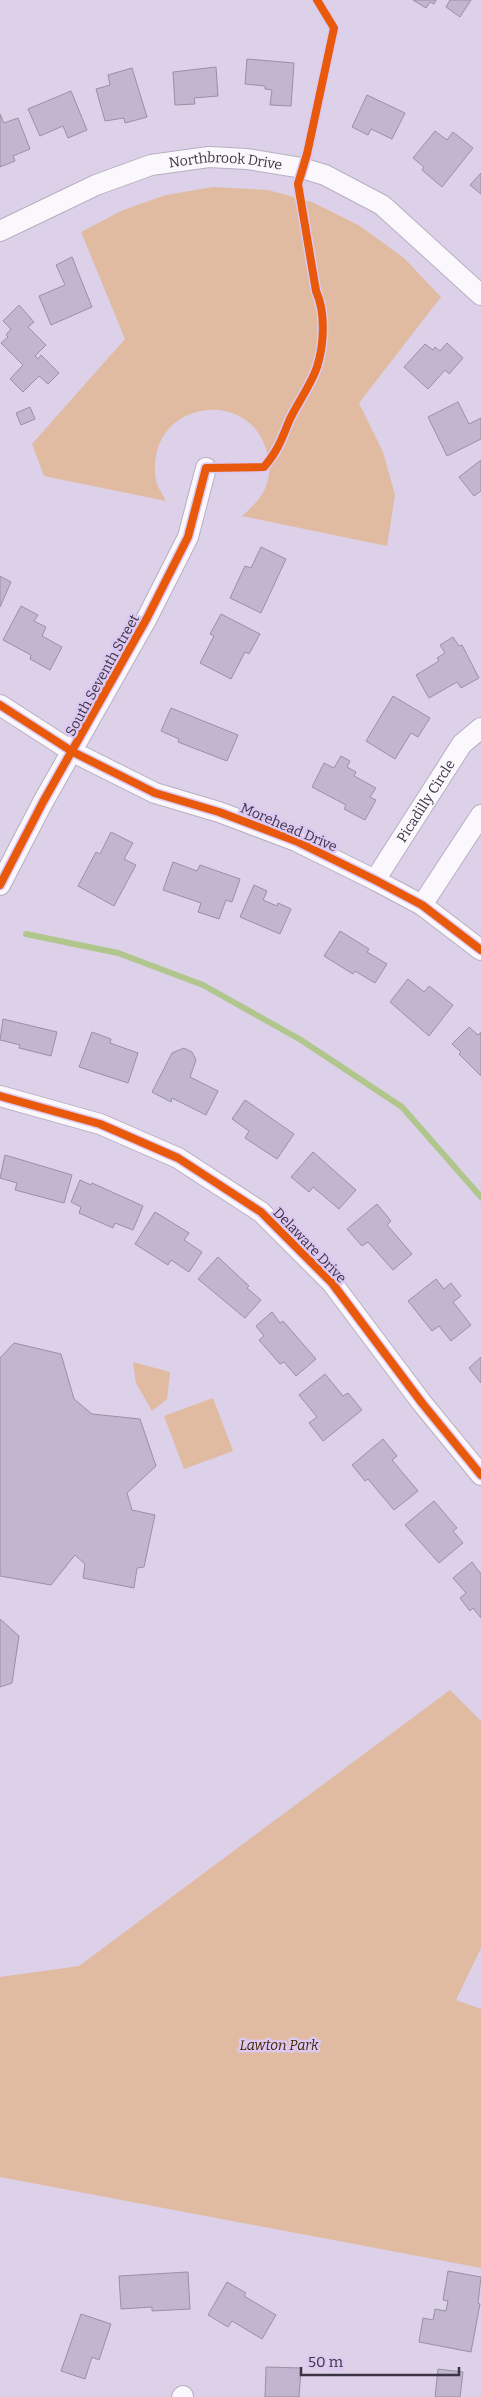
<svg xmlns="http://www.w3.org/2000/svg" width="481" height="2397" font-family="Bitter,serif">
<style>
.green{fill:#e0bba2}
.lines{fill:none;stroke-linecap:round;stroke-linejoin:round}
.stream{stroke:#b0c68d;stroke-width:6}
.building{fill:#c2b5cf;stroke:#9991a3}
.street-casing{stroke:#b7afc1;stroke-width:22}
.street{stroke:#faf8fc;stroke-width:20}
.cycleway-casing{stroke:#dcc8f1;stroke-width:11}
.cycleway{stroke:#e8590c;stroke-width:8}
.labels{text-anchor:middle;stroke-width:5;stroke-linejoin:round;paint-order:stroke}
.street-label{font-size:14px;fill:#3c3444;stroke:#dcc8f1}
.park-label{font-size:14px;font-style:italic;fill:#432704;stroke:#dcc8f1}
</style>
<rect width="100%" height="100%" fill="#dcd1e8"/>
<g class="green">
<path d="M 213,187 L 268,190 L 312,202 L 360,226 L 404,258 L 441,297 L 359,403 L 383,452 L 395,495 L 387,546 L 242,516 C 262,499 273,483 268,457 C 254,383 143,400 156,480 C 157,487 163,494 166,501 L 44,476 L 32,444 L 125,339 L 81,232 L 123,210 L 166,195 Z"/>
<polygon points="133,1362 170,1372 167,1399 152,1411 136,1383"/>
<polygon points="213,1398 233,1451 184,1469 164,1416"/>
<polygon points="450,1690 481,1721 481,1948 456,2000 481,2009 481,2268 0,2177 0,1977 79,1966"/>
</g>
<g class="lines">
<polyline class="stream" points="26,934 118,953 203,985 301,1040 402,1107 481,1197"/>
</g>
<g class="building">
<polygon points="413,0 436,0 434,4 430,2 426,8"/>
<polygon points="450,0 471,0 460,17 446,7"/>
<polygon points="247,59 294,63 291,106 270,105 272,90 265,89 265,86 245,84"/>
<polygon points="216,67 218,96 194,98 195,104 175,105 173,72"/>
<polygon points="132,68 147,117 125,123 124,118 105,121 96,89 110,85 108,75"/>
<polygon points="71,91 87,130 68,138 63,126 40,136 28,109"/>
<polygon points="367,95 405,113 392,139 371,129 368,135 352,127"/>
<polygon points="0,114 4,123 18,118 30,149 13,156 15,161 0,167"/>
<polygon points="435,131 447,140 453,132 473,148 442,187 422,170 424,167 413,158"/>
<polygon points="481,173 481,194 470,185"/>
<polygon points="72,257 92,307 51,325 39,296 65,285 56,265"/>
<polygon points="19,305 34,322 28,327 46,345 35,356 38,359 41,355 59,373 48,384 39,376 23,392 10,379 23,365 1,343 8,337 6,335 11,329 3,321"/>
<polygon points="447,343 463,358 449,374 445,370 428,389 404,367 425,344 433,350 435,347 440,351"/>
<polygon points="458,402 469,424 481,418 481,439 447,456 428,417"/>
<polygon points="30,407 35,419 21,425 16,413"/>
<polygon points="481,460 481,491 474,496 459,477"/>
<polygon points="261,547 286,559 261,613 230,598 245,566 251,568"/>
<polygon points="0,576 11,582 0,607"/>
<polygon points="21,606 38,615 34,621 46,627 42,636 62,647 50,670 30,659 31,655 3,640"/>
<polygon points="221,614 260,634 249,654 245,652 231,679 200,663 214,636 210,634"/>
<polygon points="453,637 459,646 462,645 479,678 461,688 457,682 429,698 416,675 439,661 437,658 445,653 440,645"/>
<polygon points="393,696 430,718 418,737 411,733 395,759 366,741"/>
<polygon points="171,708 238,735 227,761 178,742 179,739 161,731"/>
<polygon points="341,756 350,761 347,767 356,772 354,776 376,788 370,797 376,800 365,820 344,809 346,805 312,787 324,763 334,768"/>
<polygon points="111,832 133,843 124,859 136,865 114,906 78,886 96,852 100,854"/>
<polygon points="173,862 197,871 200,865 240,879 232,902 226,900 219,919 198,912 201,903 163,890"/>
<polygon points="254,885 267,891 263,900 277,906 278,903 291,909 280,934 240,917"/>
<polygon points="340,931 369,949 367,952 387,964 375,983 355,971 353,974 324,956"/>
<polygon points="408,979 424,992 429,986 453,1005 429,1036 390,1002"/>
<polygon points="3,1019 57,1032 51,1056 19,1048 20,1045 0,1040"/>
<polygon points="469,1027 478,1035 481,1032 481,1076 459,1054 461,1052 452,1044"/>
<polygon points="92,1032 111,1039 110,1043 138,1053 128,1083 79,1067"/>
<polygon points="184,1048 192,1052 196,1060 190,1077 218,1091 206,1115 172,1098 171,1102 152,1092 172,1053"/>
<polygon points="245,1100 294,1134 277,1159 245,1138 249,1131 232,1119"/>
<polygon points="313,1152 356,1190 339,1209 313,1187 309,1192 291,1177"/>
<polygon points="5,1155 72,1175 64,1203 15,1190 17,1183 0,1178"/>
<polygon points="80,1180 91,1185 92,1183 143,1206 133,1230 115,1223 113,1228 79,1213 81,1207 71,1202"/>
<polygon points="377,1204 391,1221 387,1225 412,1254 393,1270 368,1242 362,1246 347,1229"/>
<polygon points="155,1212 189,1233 184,1240 202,1252 189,1272 171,1260 168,1265 135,1244"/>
<polygon points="218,1257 249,1286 247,1288 261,1300 245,1318 198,1279"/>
<polygon points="436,1279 444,1289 451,1283 461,1296 453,1302 471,1325 451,1341 439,1326 432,1331 408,1301"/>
<polygon points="272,1312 280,1323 283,1321 316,1359 296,1376 284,1362 280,1364 259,1340 264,1336 256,1326"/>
<polygon points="14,1343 61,1354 74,1399 92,1414 140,1419 156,1466 127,1493 132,1510 155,1515 144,1567 137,1568 134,1588 83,1578 85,1564 75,1555 51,1585 0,1576 0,1358"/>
<polygon points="481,1357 481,1383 469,1368"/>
<polygon points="325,1374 343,1396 348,1393 362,1410 323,1441 309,1423 317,1417 299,1395"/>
<polygon points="383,1439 397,1456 392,1460 418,1491 394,1510 368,1479 365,1481 352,1465"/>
<polygon points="434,1501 457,1528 453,1531 463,1543 439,1563 405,1525"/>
<polygon points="472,1562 481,1574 481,1618 473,1608 470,1611 460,1598 466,1593 453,1578"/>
<polygon points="0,1619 19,1636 12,1683 0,1687"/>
<polygon points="448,2271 481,2277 478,2303 480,2304 471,2352 419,2342 423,2318 433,2320 435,2309 446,2311 448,2301 443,2300"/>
<polygon points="188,2272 190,2309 152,2311 152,2307 121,2309 119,2276"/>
<polygon points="227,2282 246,2293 244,2296 276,2315 262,2339 232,2321 228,2327 208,2315"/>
<polygon points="81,2314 111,2324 99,2360 92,2357 85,2379 61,2371"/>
<polygon points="266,2367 301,2368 299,2397 265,2397"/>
<polygon points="438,2369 463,2372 460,2397 435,2397"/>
</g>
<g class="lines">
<g class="street-casing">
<g id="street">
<path id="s1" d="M 0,231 L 96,185 L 151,165 L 209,157 L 247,159 L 302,168 L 325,175 L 382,205 L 481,295"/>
<polyline points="0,705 73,752 155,793 219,812 296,841 375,880 422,905 481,950"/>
<path id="s2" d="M 375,880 L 462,744 L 481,728"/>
<polyline points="0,885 43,802 147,618 188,537 206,468"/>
<polyline points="422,905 481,815"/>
<polyline points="0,1096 100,1124 178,1158 261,1212 332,1283 422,1403 481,1475"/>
<polyline points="182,2397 183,2396"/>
</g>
</g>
<use href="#street" class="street"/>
<g class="cycleway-casing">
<g id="cycleway">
<polyline points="0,705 73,752 155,793 219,812 296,841 375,880 422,905 481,950"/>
<path d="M 0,885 L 43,802 L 147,618 L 188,537 L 206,468 L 264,467 C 279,449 281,440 290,419 C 298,402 311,385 317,367 C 324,345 326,313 316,291 L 298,184 L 307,154 L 334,28 L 317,0"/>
<polyline points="0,1096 100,1124 178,1158 261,1212 332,1283 422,1403 481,1475"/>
</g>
</g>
<use href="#cycleway" class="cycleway"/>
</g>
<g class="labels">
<g class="street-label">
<text dy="5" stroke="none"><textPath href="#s1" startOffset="240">Northbrook Drive</textPath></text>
<text transform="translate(102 675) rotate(-61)" y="5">South Seventh Street</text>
<text dy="5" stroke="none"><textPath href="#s2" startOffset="94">Picadilly Circle</textPath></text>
<text transform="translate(289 827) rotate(23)" y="5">Morehead Drive</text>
<text transform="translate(310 1245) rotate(46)" y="5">Delaware Drive</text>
</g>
<g class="park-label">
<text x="279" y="2050">Lawton Park</text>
</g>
</g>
<path d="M301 2367v8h158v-8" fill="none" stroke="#3c3444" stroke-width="2.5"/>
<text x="308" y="2367" font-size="15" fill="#3c3444" stroke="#dcc8f1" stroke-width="4" paint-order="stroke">50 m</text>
</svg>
